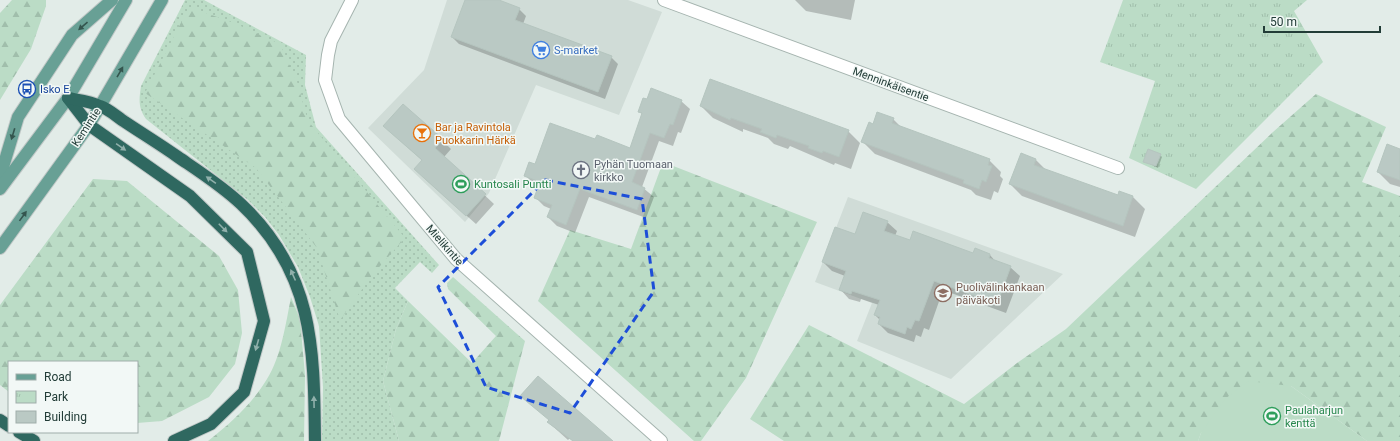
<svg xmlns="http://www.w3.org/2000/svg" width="1400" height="441" font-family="Roboto,sans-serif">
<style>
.built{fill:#d0dcd7}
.grass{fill:url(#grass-dots)}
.forest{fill:url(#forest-firs)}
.park{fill:url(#park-tufts)}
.garden{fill:#bbdcc6}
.shadow{fill:#0003}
.building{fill:#bac9c4;stroke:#b5c5bf}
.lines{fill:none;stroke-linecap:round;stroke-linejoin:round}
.minor-casing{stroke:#a5b4af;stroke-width:14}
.major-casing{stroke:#c1c8c7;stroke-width:14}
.highway-casing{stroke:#c1c8c7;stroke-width:14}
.minor{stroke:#fff;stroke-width:12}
.major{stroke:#68a095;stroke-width:12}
.highway{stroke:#2f6860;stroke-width:12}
.oneway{fill:#34554e}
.oneway2{fill:#90b0ab}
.marked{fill:none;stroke:#1d4ed8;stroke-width:3;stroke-dasharray:8 5;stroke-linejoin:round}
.labels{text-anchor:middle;stroke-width:3;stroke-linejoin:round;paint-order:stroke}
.shop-label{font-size:11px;fill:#366cbe;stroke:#f2f8f6;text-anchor:start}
.street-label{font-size:11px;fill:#223c37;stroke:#f2f8f6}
.transit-label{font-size:11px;fill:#164399;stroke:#f2f8f6;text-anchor:start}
.food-label{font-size:11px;fill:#c56008;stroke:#f2f8f6;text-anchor:start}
.worship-label{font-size:11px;fill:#5b616d;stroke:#f2f8f6;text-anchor:start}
.leisure-label{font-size:11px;fill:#27864d;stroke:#f2f8f6;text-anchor:start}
.education-label{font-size:11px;fill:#785e54;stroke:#f2f8f6;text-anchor:start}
</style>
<defs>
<pattern id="grass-dots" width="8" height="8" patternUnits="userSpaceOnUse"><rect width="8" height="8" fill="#bbdcc6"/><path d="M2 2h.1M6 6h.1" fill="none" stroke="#a0beab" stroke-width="1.8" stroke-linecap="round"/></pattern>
<pattern id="forest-firs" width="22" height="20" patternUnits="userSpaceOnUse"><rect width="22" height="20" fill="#bbdcc6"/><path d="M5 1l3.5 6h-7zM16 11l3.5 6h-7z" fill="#a0beab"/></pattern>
<pattern id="park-tufts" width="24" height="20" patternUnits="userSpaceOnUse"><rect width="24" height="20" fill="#bbdcc6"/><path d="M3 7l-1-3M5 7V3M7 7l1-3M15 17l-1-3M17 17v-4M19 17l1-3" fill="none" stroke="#a0beab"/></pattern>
</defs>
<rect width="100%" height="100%" fill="#e2ece8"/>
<g class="built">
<polygon points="447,0 628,0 662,12 619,115 536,85 489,193 465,222 368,128 424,70"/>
<polygon points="848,197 1063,274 951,379 857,341 872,303 815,282"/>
</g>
<path class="grass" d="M 185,0 L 204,0 L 306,55 L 305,85 L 316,127 L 439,265 L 432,273 L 420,262 L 395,288 L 408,301 L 396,329 L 383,381 L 399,441 L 322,441 L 323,387 L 319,326 L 310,297 L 298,267 L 279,235 L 265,217 L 248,200 L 146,119 C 138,107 139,100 141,86 Z"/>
<g class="forest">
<polygon points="12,0 46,0 46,6 31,49 0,100 0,13"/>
<polygon points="189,7 234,23 280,44 297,82 308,121 405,238 373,274 340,320 317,248 256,168 145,93"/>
<polygon points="1316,94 1386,127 1362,182 1400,196 1400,441 1367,441 1291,386 1201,433 1198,441 784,441 750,419 809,325 964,404 1017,363 1066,329 1273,132"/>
<polygon points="663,162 817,222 746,378 701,441 694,441 538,301 570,230 631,249"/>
<polygon points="93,179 127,181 219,256 238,290 242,333 235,364 209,397 162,421 137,423 137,362 9,362 9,392 0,385 0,305"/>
<polygon points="453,277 525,341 499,441 399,441 383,381 396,329 408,301 472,363 496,336 448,289 447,283"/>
<path d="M 291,297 L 300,319 L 305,375 L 304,441 L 208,441 C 231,423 252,404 267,379 C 281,357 286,323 291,297 Z"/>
</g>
<polygon class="park" points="1123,0 1307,0 1294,11 1323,62 1196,189 1129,158 1155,81 1100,62"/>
<polygon class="garden" points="1248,381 1291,386 1367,441 1198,441 1201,433 1225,399"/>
<g class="shadow">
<polygon points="466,0 496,0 519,9 526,16 523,24 611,57 618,64 605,99 459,44 452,37"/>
<polygon points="795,0 855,0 851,20 806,11"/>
<polygon points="681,101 690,109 681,133 678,132 673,146 659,141 642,187 654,197 646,218 589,197 575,233 557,226 548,217 551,209 544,206 535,197 539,186 534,184 525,175 535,165 596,141 630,149 643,115 639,111"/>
<polygon points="701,106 848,131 860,143 851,169 835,163 834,165 790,146 788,149 774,144 768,138 743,129 743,132 713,118"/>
<polygon points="893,119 901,127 989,160 1001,172 1000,176 1003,179 998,193 994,191 991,200 976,195 971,190 875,154 863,142 874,125"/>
<polygon points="394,135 442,140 451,149 444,157 494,204 476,224 424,178 423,161"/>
<polygon points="1400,150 1400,187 1390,184 1378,172"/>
<polygon points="1160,155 1162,157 1158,168 1144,161"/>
<polygon points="1036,160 1046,170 1118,197 1120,192 1133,197 1145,209 1135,237 1022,196 1010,184"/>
<polygon points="887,222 897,231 895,236 910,241 973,255 990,255 996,262 1010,267 1020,276 1006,313 943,290 929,330 924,328 921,337 916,335 914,342 888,333 879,324 880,320 875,315 879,305 861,299 860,302 849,299 840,289 845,276 832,271 823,262 855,235"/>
<polygon points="550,421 611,441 573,441 570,438 568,440 548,422"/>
</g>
<g class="building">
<polygon points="465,0 499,0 520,8 515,20 612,56 598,92 451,37"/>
<polygon points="710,79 849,130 839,157 823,151 822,153 808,148 809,146 777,135 776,138 760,132 762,129 731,118 730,120 700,106"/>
<polygon points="651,88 682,100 673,125 670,124 664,138 650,133 632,182 645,188 637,210 580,189 566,225 547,217 552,205 534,198 540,182 524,176 529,162 535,164 550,123 595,139 597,135 630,148 642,113 638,112 643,98 647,99"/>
<polygon points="403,104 443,139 435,148 486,194 466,216 414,169 422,160 383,126"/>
<polygon points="877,112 894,118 892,123 990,159 988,165 992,166 986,182 982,180 979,189 963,183 964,180 861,142 869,122 873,124"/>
<polygon points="1387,144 1400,149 1400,180 1377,172"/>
<polygon points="1148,149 1161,154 1156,166 1143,162"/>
<polygon points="1021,153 1036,159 1034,165 1118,195 1119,191 1133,196 1123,226 1009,184"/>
<polygon points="863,212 888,221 884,231 910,240 913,231 973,253 975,248 990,254 989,258 1011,266 997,304 934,281 919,321 915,320 911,329 907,327 905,334 878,324 880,317 874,315 880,300 852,291 851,294 839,290 846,271 822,262 835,227 855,234"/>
<polygon points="538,376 613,441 573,441 547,422 549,420 520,396"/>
</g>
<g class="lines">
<g class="minor-casing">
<g id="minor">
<polyline points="352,0 331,41 328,55 325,80 339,119 456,259 661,441"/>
<polyline points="664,0 1118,168"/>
</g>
</g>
<g class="major-casing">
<g id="major">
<polyline points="0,177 18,117 72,35 112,0"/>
<polyline points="0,189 68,98 126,0"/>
<polyline points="0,248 89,125 162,0"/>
</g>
</g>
<g class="highway-casing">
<g id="highway">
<polyline points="68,98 89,125 190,196 247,252 264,321 244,392 211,424 174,441"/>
<path d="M 68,98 C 78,100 90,101 100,106 C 109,109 117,117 125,122 C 143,134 161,145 178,157 C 200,172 222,186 241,204 C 314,273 314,348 315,441"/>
<polyline points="0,420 9,426"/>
<polyline points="19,432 34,441"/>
</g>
</g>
<use href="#minor" class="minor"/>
<use href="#major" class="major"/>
<use href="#highway" class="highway"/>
</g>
<defs><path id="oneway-solid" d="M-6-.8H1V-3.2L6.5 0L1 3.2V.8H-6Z"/></defs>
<g class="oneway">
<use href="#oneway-solid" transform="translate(83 26) rotate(139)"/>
<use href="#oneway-solid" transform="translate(120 72) rotate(-60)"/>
<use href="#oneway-solid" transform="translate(13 134) rotate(107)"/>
<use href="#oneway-solid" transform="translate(23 216) rotate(-54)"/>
</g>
<g class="oneway2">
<use href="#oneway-solid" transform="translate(121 147) rotate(35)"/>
<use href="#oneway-solid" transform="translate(211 180) rotate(-145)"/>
<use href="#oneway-solid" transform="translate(223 228) rotate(45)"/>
<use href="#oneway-solid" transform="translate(293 275) rotate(-114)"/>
<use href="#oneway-solid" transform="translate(257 345) rotate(106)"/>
<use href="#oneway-solid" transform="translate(314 402) rotate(-91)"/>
</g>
<path class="marked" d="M 545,180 L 642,199 L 654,291 L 570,413 L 486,387 L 438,287 Z"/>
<defs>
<g id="supermarket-ring" transform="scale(0.9)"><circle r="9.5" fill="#f2f8f6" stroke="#3f7fe0" stroke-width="1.5"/><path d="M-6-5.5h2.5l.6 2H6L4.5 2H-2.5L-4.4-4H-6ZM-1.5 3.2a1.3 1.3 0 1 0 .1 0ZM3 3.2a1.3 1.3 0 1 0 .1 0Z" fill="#3f7fe0"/></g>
<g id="bus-ring" transform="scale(0.9)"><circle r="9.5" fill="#f2f8f6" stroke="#1a4fb4" stroke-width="1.5"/><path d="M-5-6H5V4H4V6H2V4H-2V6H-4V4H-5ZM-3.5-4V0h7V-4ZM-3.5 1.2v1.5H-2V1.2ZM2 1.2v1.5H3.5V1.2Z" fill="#1a4fb4"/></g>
<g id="bar-ring" transform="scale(0.9)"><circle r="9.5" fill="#f2f8f6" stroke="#e8710a" stroke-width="1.5"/><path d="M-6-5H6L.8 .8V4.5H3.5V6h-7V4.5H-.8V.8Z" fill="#e8710a"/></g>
<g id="church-ring" transform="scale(0.9)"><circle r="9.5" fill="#f2f8f6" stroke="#6b7280" stroke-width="1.5"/><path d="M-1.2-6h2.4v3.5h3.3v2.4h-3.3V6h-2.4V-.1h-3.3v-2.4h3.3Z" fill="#6b7280"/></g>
<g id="stadium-ring" transform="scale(0.9)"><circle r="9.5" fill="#f2f8f6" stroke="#2e9e5b" stroke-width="1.5"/><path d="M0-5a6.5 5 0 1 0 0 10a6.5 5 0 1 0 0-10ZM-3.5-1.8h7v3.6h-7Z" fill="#2e9e5b"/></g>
<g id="school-ring" transform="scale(0.9)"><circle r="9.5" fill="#f2f8f6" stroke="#8d6e63" stroke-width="1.5"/><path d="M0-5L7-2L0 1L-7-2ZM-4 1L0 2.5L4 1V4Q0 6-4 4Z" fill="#8d6e63"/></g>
</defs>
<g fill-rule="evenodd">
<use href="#supermarket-ring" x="541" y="50"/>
<use href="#bus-ring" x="27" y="89"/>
<use href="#bar-ring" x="422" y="133"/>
<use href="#church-ring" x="581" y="170"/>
<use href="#stadium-ring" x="461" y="184"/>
<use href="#school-ring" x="943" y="293"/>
<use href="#stadium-ring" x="1272" y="416"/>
</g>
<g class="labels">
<g class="shop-label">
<text x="554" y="54">S-market</text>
</g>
<g class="street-label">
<text transform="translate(891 84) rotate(20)" y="4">Menninkäisentie</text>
<text transform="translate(86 127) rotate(-57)" y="4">Kemintie</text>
<text transform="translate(445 245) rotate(49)" y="4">Mielikintie</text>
</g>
<g class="transit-label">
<text x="40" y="93">Isko E</text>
</g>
<g class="food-label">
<text x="435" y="131">Bar ja Ravintola<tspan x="435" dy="13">Puokkarin Härkä</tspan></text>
</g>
<g class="worship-label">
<text x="594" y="168">Pyhän Tuomaan<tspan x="594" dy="13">kirkko</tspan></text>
</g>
<g class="leisure-label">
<text x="474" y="188">Kuntosali Puntti</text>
<text x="1285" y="414">Paulaharjun<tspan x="1285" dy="13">kenttä</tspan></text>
</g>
<g class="education-label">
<text x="956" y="291">Puolivälinkankaan<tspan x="956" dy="13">päiväkoti</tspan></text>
</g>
</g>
<rect x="8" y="361" width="130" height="72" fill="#f2f8f6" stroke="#9fadaa"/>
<rect x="16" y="374" width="20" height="6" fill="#68a095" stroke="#9fadaa"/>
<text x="44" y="381" font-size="12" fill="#223c37">Road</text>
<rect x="16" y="391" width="20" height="12" fill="url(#park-tufts)" stroke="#9fadaa"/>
<text x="44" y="401" font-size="12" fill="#223c37">Park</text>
<rect x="16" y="411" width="20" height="12" fill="#bac9c4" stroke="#9fadaa"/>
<text x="44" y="421" font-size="12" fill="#223c37">Building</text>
<path d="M1264 26v6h116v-6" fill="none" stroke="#223c37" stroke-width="2"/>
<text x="1270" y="26" font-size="12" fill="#223c37" stroke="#f2f8f6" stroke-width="3" paint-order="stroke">50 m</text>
</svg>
